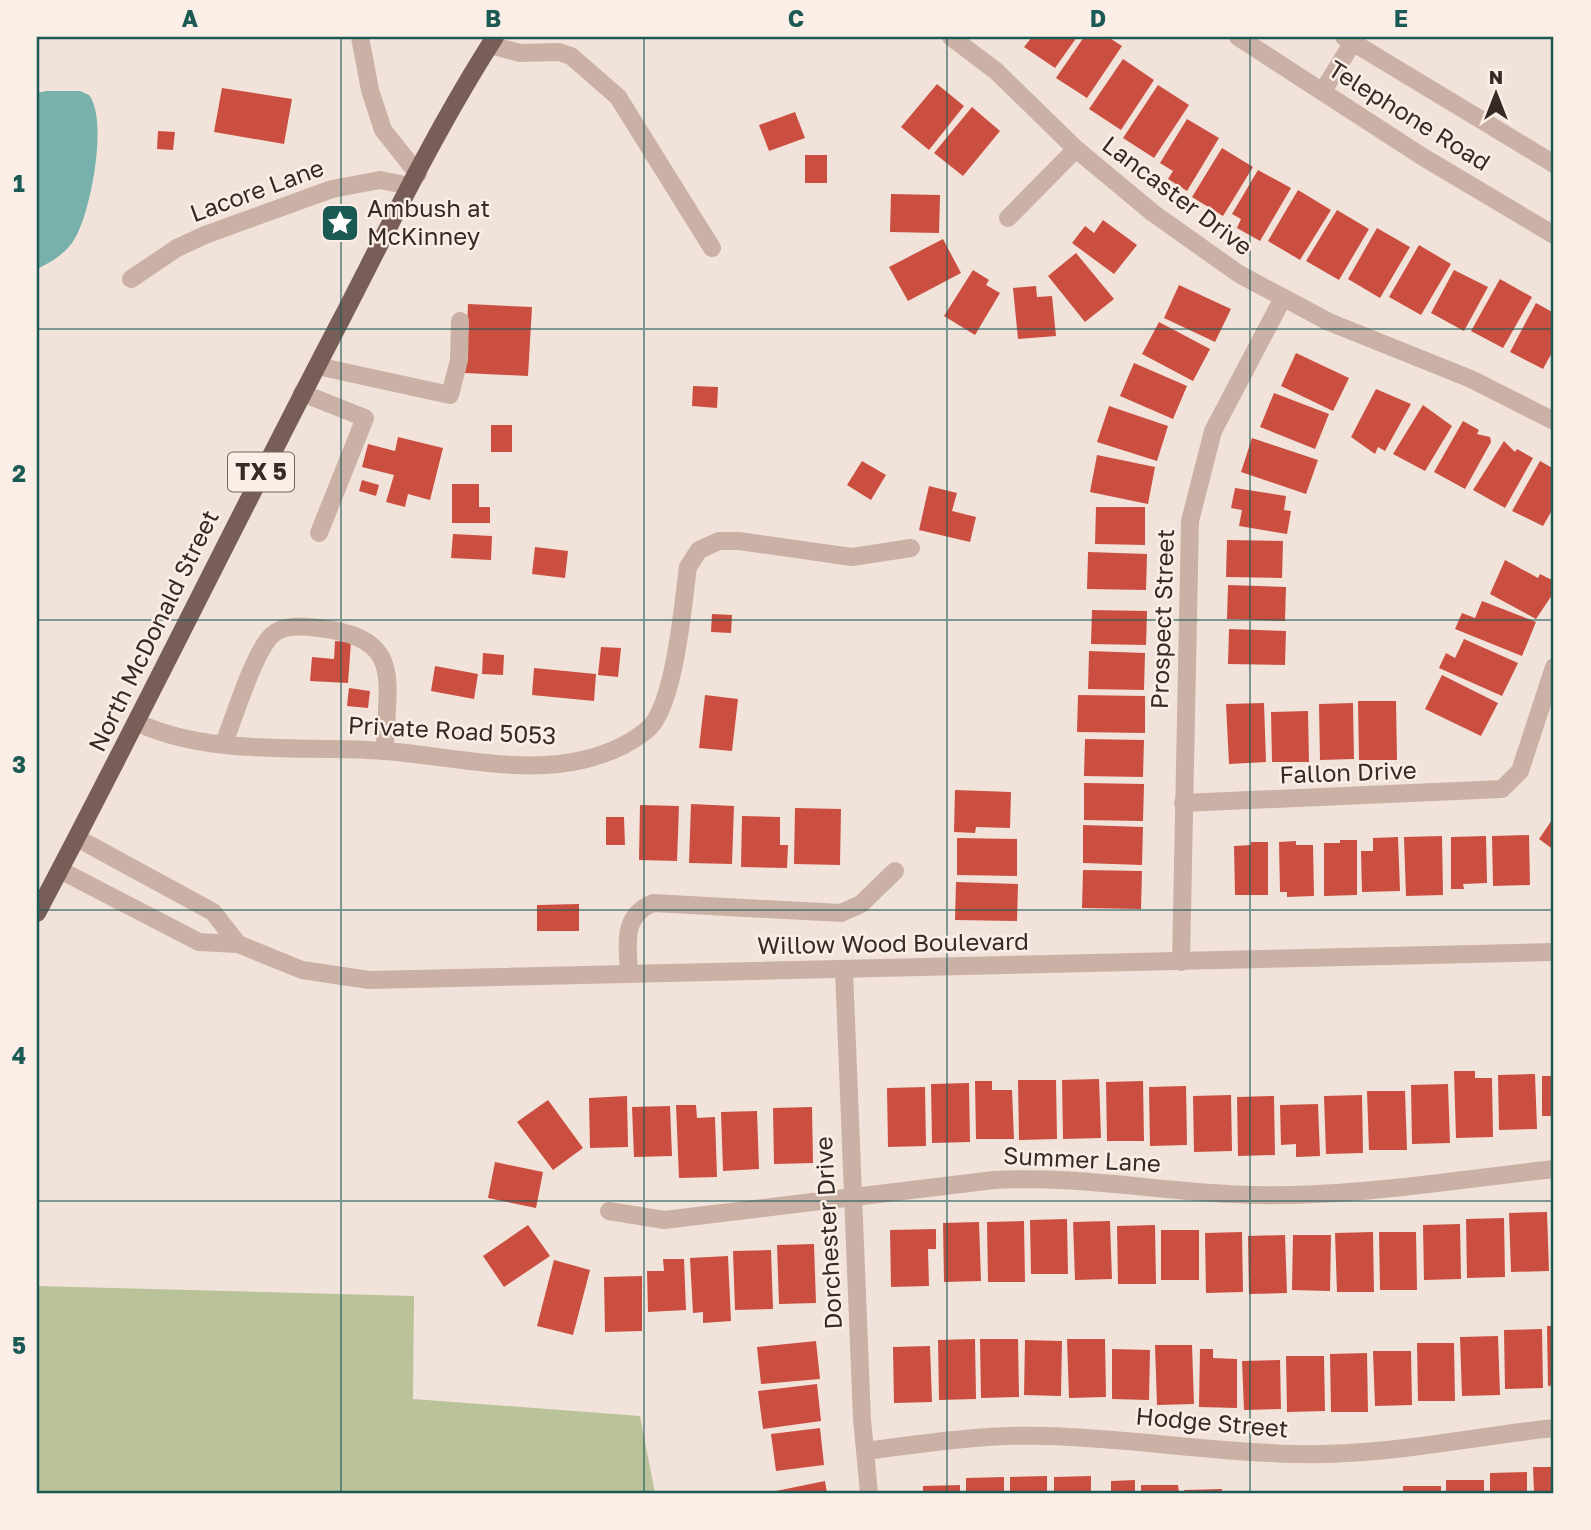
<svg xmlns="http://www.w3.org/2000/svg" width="1591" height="1530" font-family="'Golos Text',sans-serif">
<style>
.green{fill:#bac299}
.water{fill:#78b1ab}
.building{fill:#cb4f40}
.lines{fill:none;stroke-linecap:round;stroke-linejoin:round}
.minor{stroke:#cbb1a5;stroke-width:18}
.major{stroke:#795e57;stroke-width:18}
.grid{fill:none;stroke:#1b5955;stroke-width:2;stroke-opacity:0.55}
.labels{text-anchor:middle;stroke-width:5;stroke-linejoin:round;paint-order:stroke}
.shield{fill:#faeee6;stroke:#716560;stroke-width:2}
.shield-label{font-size:23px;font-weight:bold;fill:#362a27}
.street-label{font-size:24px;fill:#362a27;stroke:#faeee6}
.poi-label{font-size:24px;fill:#362a27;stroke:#faeee6;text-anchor:start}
.neatline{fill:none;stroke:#1b5955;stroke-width:2.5}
.grid-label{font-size:23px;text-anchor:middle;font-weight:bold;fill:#1b5955}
</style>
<rect width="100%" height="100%" fill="#f2e3da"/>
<polygon class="green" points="37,1286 414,1296 413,1399 640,1416 655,1493 37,1493"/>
<path class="water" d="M 46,91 L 80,91 L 89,95 C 109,120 90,219 72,243 C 63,255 50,263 37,269 L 37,93 Z"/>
<g class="building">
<polygon points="1032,37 1077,37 1055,68 1024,47"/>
<polygon points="1084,37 1108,37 1122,46 1087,98 1056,78"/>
<polygon points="1123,59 1154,80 1121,130 1089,109"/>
<polygon points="937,84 964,106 929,150 901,127"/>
<polygon points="1158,85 1189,105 1154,158 1123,138"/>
<polygon points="222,88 292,99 284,144 214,132"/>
<polygon points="972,107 1000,131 963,176 934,153"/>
<polygon points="795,112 805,138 769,151 759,125"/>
<polygon points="1187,119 1219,138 1187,191 1168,179 1173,171 1160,163"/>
<polygon points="158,131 175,132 173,150 157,149"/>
<polygon points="1222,148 1253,167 1223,216 1192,197"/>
<rect x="805" y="155" width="22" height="28"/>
<polygon points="1258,170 1291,188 1260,241 1237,228 1241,219 1232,214"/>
<polygon points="1298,190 1331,210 1300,260 1268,241"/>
<polygon points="891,194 940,195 939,233 890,232"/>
<polygon points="1337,210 1369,229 1339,280 1306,261"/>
<polygon points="1103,220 1137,245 1114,274 1072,243 1085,226 1094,233"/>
<polygon points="1377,228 1410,247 1380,298 1348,279"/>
<polygon points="943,239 961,273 908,301 889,267"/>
<polygon points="1419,245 1451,264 1421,315 1389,297"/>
<polygon points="1076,253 1114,299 1085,322 1048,276"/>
<polygon points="973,270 989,280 986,285 1000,293 975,335 944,316"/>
<polygon points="1454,270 1488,287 1464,331 1431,313"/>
<polygon points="1500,279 1532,297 1503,348 1471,331"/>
<polygon points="1179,285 1231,309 1215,342 1164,318"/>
<polygon points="1036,286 1037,297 1052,296 1056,336 1018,339 1013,288"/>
<polygon points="1536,303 1554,313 1554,349 1543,369 1510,352"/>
<polygon points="468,304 532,307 528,376 465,373"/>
<polygon points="1159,322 1210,349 1193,381 1142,354"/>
<polygon points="1296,353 1349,378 1333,411 1281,386"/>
<polygon points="1134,363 1187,386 1173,419 1120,396"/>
<polygon points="693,386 718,387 717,408 692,406"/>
<polygon points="1376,389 1411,404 1385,451 1378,447 1375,454 1351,437"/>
<polygon points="1274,393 1329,414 1315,449 1260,427"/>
<polygon points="1423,405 1452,426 1425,471 1393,454"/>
<polygon points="1109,406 1168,426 1157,461 1097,442"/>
<polygon points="1463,421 1479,430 1477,434 1490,437 1491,442 1465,489 1434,472"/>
<rect x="491" y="425" width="21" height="27"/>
<polygon points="398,437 443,448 430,500 408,494 405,507 386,502 394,475 362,467 368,444 395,451"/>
<polygon points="1252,438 1318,460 1306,494 1241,472"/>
<polygon points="1504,441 1515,452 1517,449 1533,458 1505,508 1473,490"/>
<polygon points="1097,455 1155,467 1148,504 1090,492"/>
<polygon points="862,461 886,475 871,500 847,485"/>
<polygon points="1540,461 1554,469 1554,507 1543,526 1512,511"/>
<polygon points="362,480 379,485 376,496 359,491"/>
<polygon points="452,484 479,484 479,507 490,507 490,523 452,523"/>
<polygon points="929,486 957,493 952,511 976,517 970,542 919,530"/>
<polygon points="1235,488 1286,496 1284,510 1291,511 1287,534 1239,526 1242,510 1231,508"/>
<polygon points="1096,507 1145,507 1145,545 1095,544"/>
<polygon points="453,534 492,536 491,560 451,558"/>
<polygon points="1227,540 1283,541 1282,578 1226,577"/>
<polygon points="535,547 568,551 565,578 532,574"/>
<polygon points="1088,552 1147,554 1146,590 1087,589"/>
<polygon points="1505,560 1538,578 1540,574 1554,581 1554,592 1536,619 1490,594"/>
<polygon points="1228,585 1286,587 1285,621 1227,619"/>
<polygon points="1482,601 1536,622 1522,656 1455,629 1462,613 1475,618"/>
<polygon points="1092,610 1147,611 1146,645 1091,644"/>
<polygon points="712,614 732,615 731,633 711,632"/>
<polygon points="1229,629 1286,631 1285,665 1228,664"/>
<polygon points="1464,639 1518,663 1502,696 1439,668 1446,653 1455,658"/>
<polygon points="335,641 351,642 348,683 310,681 312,657 334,659"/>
<polygon points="601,647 621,648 618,677 598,675"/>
<polygon points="1089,651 1145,653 1144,690 1088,689"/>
<polygon points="483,653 504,655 503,675 482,674"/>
<polygon points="435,666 478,674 474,699 431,691"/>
<polygon points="534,668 596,674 594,701 532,695"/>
<polygon points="1442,675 1498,703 1481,736 1425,709"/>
<polygon points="349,688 370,691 368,708 347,706"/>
<polygon points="705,695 738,699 732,751 699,748"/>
<polygon points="1078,695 1145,696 1145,733 1077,732"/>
<polygon points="1358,701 1396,701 1397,760 1359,760"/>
<polygon points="1264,703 1266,762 1229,764 1226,704"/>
<polygon points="1353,703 1354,759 1320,760 1319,704"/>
<polygon points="1308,711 1309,762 1272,762 1271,712"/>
<polygon points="1085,739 1144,740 1143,777 1084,776"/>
<polygon points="1084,783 1144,784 1143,821 1084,820"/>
<polygon points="955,790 1011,792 1010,828 976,827 975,833 954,832"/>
<polygon points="691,804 734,806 732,864 689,863"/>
<polygon points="640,805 679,806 677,861 639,860"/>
<polygon points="795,808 841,809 840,865 794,864"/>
<polygon points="742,816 780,817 780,845 788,845 787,868 741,867"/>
<polygon points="606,817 624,817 625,845 606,845"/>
<polygon points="1554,817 1554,850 1539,839"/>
<polygon points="1083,825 1143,827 1142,865 1083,863"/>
<polygon points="1529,835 1530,885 1493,886 1492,836"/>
<polygon points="1442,836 1443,895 1406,896 1404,837"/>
<polygon points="1486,836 1487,883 1463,884 1464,889 1451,889 1451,837"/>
<polygon points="1398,837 1400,891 1362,892 1361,851 1373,851 1373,838"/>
<polygon points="957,838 1017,839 1017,876 957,875"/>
<polygon points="1340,840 1357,840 1357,895 1324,896 1324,843 1340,843"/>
<polygon points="1296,841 1296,845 1313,845 1314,896 1287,897 1287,892 1280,892 1279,842"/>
<polygon points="1251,842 1268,842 1268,895 1235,895 1234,846 1251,845"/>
<polygon points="1083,870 1142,871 1141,909 1082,908"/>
<polygon points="956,882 1018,884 1017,921 955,920"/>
<polygon points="579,904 579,931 537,931 537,905"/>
<polygon points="1454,1071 1475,1071 1475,1078 1492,1078 1493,1137 1456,1138"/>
<polygon points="1535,1074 1537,1129 1499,1130 1498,1075"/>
<rect x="1542" y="1076" width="12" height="40"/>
<polygon points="1099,1079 1101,1138 1063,1139 1062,1080"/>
<polygon points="1018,1080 1056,1080 1057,1139 1019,1140"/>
<polygon points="975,1081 992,1081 992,1090 1012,1090 1014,1139 976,1139"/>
<polygon points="1143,1081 1144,1141 1107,1141 1106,1082"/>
<polygon points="969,1083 970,1142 932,1143 931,1084"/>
<polygon points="1448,1084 1450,1143 1412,1144 1411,1085"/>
<polygon points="1186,1086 1187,1145 1150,1146 1149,1087"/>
<polygon points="925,1087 926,1146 888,1147 887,1088"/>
<polygon points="1367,1091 1405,1091 1407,1150 1369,1150"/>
<polygon points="1231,1095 1232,1151 1194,1152 1193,1096"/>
<polygon points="1362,1095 1363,1153 1326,1154 1324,1096"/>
<polygon points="627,1096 628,1147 590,1148 589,1098"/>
<polygon points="1274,1096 1275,1155 1238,1156 1237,1097"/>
<polygon points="548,1100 583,1148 553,1170 517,1122"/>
<polygon points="1318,1104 1320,1156 1296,1157 1296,1144 1281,1145 1280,1105"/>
<polygon points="676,1105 696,1105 697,1118 715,1117 717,1177 679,1178"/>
<polygon points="670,1106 672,1156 634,1157 632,1107"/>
<polygon points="812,1107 813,1163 774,1164 773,1108"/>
<polygon points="757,1111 759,1169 723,1171 721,1112"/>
<polygon points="495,1162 543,1172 536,1208 488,1198"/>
<polygon points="1547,1212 1549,1271 1511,1272 1509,1213"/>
<polygon points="1504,1218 1505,1277 1467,1278 1466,1219"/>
<polygon points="1067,1219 1068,1274 1031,1274 1030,1220"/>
<polygon points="1024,1221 1025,1282 988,1282 987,1222"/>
<polygon points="1110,1221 1112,1279 1075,1280 1073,1222"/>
<polygon points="979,1222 981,1281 944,1282 943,1223"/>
<polygon points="1460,1224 1461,1279 1424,1280 1423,1225"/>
<polygon points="528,1225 550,1256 504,1287 483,1256"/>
<polygon points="1155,1225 1156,1284 1118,1284 1117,1226"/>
<polygon points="936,1229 936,1249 928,1249 929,1286 891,1287 890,1230"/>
<rect x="1161" y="1230" width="38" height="50"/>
<polygon points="1242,1232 1243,1292 1206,1293 1205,1233"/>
<polygon points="1373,1232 1374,1292 1337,1292 1335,1233"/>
<polygon points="1379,1232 1416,1232 1417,1290 1380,1290"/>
<polygon points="1285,1235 1287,1293 1249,1294 1248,1236"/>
<polygon points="1293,1235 1331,1235 1330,1291 1292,1290"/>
<polygon points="814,1244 816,1303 779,1304 777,1245"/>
<polygon points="771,1250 773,1309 735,1310 733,1251"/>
<polygon points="728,1256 731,1321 703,1323 703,1312 693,1313 690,1258"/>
<polygon points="663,1259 684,1259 686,1310 648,1312 647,1271 664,1271"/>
<polygon points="554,1260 590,1270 573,1335 537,1326"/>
<polygon points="642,1276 642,1331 605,1332 604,1277"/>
<polygon points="1547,1326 1554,1326 1554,1385 1548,1386"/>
<polygon points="1542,1329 1543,1388 1505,1389 1504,1330"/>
<polygon points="1498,1336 1500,1395 1462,1396 1460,1337"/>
<polygon points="975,1339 976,1399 939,1400 938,1340"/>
<polygon points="980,1339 1018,1339 1019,1397 981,1398"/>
<polygon points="1067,1339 1105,1339 1106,1397 1069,1398"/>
<polygon points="1025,1340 1062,1341 1061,1396 1024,1395"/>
<polygon points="816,1341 820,1379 761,1384 757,1347"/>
<polygon points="1417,1343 1454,1343 1455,1401 1418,1401"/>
<polygon points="1155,1345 1192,1345 1194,1404 1157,1405"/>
<polygon points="930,1346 932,1402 894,1403 893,1347"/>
<polygon points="1112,1349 1150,1350 1149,1400 1112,1399"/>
<polygon points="1200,1349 1213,1349 1213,1358 1237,1359 1237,1408 1199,1407"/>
<polygon points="1373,1351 1411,1351 1412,1405 1375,1406"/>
<polygon points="1367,1353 1368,1412 1331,1412 1330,1354"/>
<polygon points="1286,1356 1324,1356 1325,1411 1287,1412"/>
<polygon points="1280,1360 1281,1409 1244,1410 1242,1361"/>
<polygon points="817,1384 821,1421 763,1429 758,1391"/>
<polygon points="820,1428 824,1465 776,1471 771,1434"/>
<polygon points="1533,1467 1554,1467 1554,1493 1534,1493"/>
<polygon points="1527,1472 1527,1493 1490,1493 1490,1473"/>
<polygon points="1047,1476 1047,1493 1010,1493 1010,1477"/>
<polygon points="1091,1476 1091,1493 1054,1493 1054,1477"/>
<polygon points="1004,1477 1004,1493 966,1493 966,1478"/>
<polygon points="1135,1480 1135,1493 1111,1493 1111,1481"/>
<rect x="1446" y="1480" width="38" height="13"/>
<polygon points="825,1481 827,1493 772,1493 771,1492"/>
<polygon points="960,1485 960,1493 923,1493 923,1486"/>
<polygon points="1141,1485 1178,1485 1179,1493 1141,1493"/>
<rect x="1403" y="1486" width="38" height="7"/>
<polygon points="1222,1489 1222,1493 1184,1493 1184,1490"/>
</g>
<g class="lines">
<g class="minor">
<polyline points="360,37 370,90 383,130 418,174"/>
<polyline points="951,37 996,71 1076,149 1153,213 1239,274 1329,322 1471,379 1554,421"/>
<polyline points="1238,37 1423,157 1554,235"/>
<polyline points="1344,37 1554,164"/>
<polyline points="490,45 520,53 559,52 571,56 618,97 712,248"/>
<polyline points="1323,91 1356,37"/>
<polyline points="1008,218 1076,149"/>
<polyline points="131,279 177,248 205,235 332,189 380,180 410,186"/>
<polyline points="317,366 450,395 459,360 460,321"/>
<polyline points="302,393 365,418 319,533"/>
<path d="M 138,723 C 212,757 304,745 384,751 C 441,755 502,770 559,764 C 592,760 621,751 647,730 C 675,707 683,603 688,567 L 699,550 L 719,541 L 739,541 L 852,557 L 911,548"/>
<path d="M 224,743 C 234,718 254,652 272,635 C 283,624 304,626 319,628 C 406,638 386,681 385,751"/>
<polyline points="1183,803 1502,789 1520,771 1554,667"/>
<polyline points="77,838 213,912 238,944"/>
<polyline points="60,870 199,942 238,944 302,970 369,980 1554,952"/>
<polyline points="1181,962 1190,521 1213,431 1283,298"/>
<polyline points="844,970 862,1419 869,1493"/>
<path d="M 629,974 C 628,945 621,916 653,903 L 841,913 L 861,904 L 895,871"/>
<path d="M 609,1211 L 664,1220 L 994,1180 C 1081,1175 1166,1193 1253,1195 C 1355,1197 1454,1180 1554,1169"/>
<path d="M 866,1451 C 926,1443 985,1434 1046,1436 C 1131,1438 1215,1453 1300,1454 C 1386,1456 1469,1437 1554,1428"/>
</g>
<path class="major" d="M 37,913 C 141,717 238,517 341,320 C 390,225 437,127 495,37"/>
</g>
<path class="grid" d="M 341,37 L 341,1493M 644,37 L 644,1493M 947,37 L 947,1493M 1250,37 L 1250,1493M 37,329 L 1554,329M 37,620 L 1554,620M 37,910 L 1554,910M 37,1201 L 1554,1201"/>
<defs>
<g id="sight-square" transform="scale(2.0125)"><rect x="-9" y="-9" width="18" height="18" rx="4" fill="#1b5955" stroke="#faeee6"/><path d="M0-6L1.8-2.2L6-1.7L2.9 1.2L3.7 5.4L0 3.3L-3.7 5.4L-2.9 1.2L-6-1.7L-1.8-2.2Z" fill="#fff"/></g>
</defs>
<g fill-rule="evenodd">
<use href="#sight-square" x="340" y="223"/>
</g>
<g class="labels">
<rect class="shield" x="228" y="452.5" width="66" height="39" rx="5"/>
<g class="shield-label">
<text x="261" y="480">TX 5</text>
</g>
<g class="street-label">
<text transform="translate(1409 116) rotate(32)" y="8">Telephone Road</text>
<text transform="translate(257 191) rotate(-20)" y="8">Lacore Lane</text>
<text transform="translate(1177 196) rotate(37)" y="8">Lancaster Drive</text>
<text transform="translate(1163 619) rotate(-88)" y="8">Prospect Street</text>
<text transform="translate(154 631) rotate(-64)" y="8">North McDonald Street</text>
<text transform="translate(452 731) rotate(3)" y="8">Private Road 5053</text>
<text transform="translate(1348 773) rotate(-2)" y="8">Fallon Drive</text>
<text transform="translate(893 944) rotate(-1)" y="8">Willow Wood Boulevard</text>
<text transform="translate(1082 1160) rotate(3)" y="8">Summer Lane</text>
<text transform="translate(829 1233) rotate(-93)" y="8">Dorchester Drive</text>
<text transform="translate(1212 1423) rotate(5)" y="8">Hodge Street</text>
</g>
<g class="poi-label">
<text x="367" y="217">Ambush at<tspan x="367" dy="28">McKinney</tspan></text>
</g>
</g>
<rect width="1591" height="1530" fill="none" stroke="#faeee6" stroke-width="77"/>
<g transform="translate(1496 94)" stroke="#faeee6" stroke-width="5" paint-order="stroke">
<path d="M0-5L12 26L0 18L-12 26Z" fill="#362a27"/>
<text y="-10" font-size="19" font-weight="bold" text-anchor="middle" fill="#362a27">N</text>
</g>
<rect x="38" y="38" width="1514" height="1454" class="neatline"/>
<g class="grid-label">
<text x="190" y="27">A</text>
<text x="493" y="27">B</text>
<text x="796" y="27">C</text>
<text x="1098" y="27">D</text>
<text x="1401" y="27">E</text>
<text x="19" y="192">1</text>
<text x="19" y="482">2</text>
<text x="19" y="773">3</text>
<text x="19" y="1064">4</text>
<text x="19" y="1354">5</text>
</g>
</svg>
